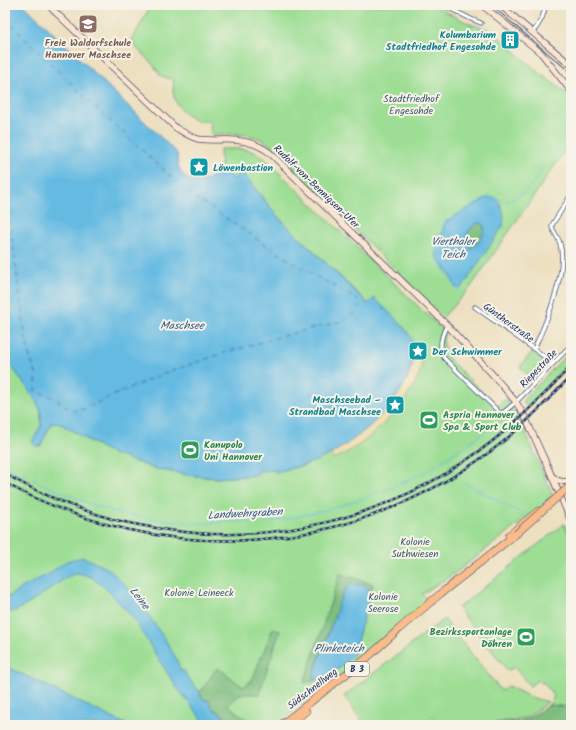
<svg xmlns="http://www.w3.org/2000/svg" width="576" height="730" font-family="Kalam,sans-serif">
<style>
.green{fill:#9dde94;stroke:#5c8679}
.forest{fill:#7ebd7e;stroke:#4c766e}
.sand{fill:#eeda9e;stroke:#84847e}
.water{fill:#65bae2;stroke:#4074a0;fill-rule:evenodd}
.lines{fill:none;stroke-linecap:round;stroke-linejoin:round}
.stream{stroke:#65bae2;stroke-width:1}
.ferry{stroke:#315986;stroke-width:1;stroke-dasharray:5 4;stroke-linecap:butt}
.street-casing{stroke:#3a4a6d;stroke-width:5}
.secondary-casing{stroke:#3a4a6d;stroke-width:7}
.highway-casing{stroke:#3a4a6d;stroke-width:8}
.street{stroke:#fff;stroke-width:3.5}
.secondary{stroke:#fde4d0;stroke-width:5.5}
.highway{stroke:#f9bc8a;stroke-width:7}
.tram{stroke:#1b2f5e;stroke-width:1}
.rail-casing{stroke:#1b2f5e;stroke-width:2.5}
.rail{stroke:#f7f3e8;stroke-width:1;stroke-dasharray:3;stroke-linecap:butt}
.highway-bridge-casing{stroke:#3a4a6d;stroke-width:8;stroke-linecap:butt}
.highway-bridge{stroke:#f9bc8a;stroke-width:7}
.labels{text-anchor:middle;stroke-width:4;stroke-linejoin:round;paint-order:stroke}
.shield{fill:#f7f3e8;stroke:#5d6a87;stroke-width:1}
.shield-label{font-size:9px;font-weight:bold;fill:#1b2f5e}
.culture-label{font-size:10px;font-weight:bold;fill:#0d838f;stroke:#f7f3e8;text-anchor:end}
.education-label{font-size:10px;font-weight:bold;fill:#785e54;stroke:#f7f3e8}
.park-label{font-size:10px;fill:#3c5b6c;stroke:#f7f3e8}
.street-label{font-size:10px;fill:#1b2f5e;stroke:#f7f3e8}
.leisure-label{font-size:10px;font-weight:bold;fill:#27864d;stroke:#f7f3e8;text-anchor:start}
.water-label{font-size:11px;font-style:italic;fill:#315986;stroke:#f7f3e8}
</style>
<rect width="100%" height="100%" fill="#f7f3e8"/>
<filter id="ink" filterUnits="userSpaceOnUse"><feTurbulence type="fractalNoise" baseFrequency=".025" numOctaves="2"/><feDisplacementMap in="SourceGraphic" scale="8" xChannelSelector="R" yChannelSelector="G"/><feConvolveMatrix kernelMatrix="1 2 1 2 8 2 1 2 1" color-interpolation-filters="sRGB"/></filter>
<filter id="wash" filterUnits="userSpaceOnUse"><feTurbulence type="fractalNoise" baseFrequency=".012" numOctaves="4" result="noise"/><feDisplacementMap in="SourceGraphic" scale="16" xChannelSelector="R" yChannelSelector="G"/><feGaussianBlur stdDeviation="0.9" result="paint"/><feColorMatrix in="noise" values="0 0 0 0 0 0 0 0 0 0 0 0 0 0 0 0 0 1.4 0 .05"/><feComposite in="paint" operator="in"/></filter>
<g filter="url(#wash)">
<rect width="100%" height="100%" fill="#ede0c0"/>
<g class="green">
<path d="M 151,5 L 433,5 L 470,24 L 491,30 L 537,71 L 571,97 L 571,142 L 470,288 L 443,317 L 268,143 C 252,132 229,134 211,134 L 210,121 C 205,121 200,122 195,120 C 184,116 173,102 173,90 C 173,87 174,83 174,80 L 161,76 L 154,66 L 131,42 Z"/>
<path d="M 220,149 C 238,149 250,147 264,158 L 445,332 C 441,342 444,350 449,359 L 497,407 L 506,399 L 524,429 L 553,496 L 542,506 L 458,571 L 422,594 L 432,603 L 277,725 L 127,725 L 5,666 L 5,357 L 35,399 L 41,411 L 41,426 L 39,430 L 46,434 L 51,423 L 61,424 L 95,444 L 153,468 L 187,475 L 216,478 L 257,475 L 257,471 L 274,470 L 275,471 L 303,466 L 331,454 L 415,347 C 406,327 390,314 375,299 L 369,304 L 279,218 L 241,171 L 234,179 L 221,168 Z"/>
<path d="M 571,350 L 571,362 L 528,408 C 525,404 522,402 525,398 Z"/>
<polygon points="532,352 544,361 544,363 530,377 520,367"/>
<polygon points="564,524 571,540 571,701 570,701 568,707 549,705 554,696 543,682 541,683 538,680 530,686 514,667 508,671 458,608"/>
<polygon points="444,619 501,691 508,686 530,697 548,702 528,717 485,725 441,725 433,716 421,725 365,725 344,696"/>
</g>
<g class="forest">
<path d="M 478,223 L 483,223 C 487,232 480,245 471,248 L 466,243 C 465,234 470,228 478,223 Z"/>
<polygon points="340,574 373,584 370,594 364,584 356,585 350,584 346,588 317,663 313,676 314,680 304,683"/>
<path d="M 273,628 L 280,631 L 259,694 L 239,694 L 228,705 L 253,725 L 229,725 L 225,717 L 212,708 L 208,700 C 202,700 201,697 200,692 L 217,668 L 224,672 L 243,687 L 252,680 Z"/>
<polygon points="549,705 568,707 566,725 492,725 528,719"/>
</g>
<path class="sand" d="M 420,352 C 431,380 383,427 363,442 C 354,449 344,454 334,459 L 331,454 C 361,434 394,410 408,376 C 411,369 413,361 416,353 Z"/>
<g class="water">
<path d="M 5,5 L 24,5 L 176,152 L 178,156 L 177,156 C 177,174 191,189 209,178 C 214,176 217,171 221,168 L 234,179 L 241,171 L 279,218 L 368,304 L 374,298 C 387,311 410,329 415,347 C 417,355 412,365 409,373 C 397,409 350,447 316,461 C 302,466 289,469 275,472 L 274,470 L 258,471 L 257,475 L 216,478 L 187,475 L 153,468 L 113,454 L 95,444 L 61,424 L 51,423 L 41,446 L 36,446 L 32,442 L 41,426 L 41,411 L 35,399 L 5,357 Z"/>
<path d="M 487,198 L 494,198 L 499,201 L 504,215 L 503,226 L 464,285 L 461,288 L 456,288 L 451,276 L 437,257 L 437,251 L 442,237 L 444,226 L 447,221 ZM 478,223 L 483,224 C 487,232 479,244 471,248 L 466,243 C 465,234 470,228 478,223 Z"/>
<polygon points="83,557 110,570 129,589 141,604 140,607 145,610 166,641 177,660 180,670 184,671 187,677 200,692 201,697 204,700 208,700 212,708 225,717 229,725 210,725 202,719 177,688 133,618 107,589 91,577 83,574 76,573 67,577 33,601 17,610 5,614 5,599 25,586 49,574 55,569 67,561"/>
<path d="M 350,584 L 356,585 L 364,584 L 369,589 L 369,592 L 370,594 L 353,655 L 340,668 L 331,673 L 320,679 L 314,680 L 313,676 L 337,610 C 337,604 345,588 350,584 Z"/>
<polygon points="5,666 127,725 5,725"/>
</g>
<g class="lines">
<g class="stream">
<path d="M 459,292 L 458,288 L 455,288 L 444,268 L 437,261 L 435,257 L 435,251 L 440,237 L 443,225 L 446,220 L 487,197 L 496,197 L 504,202 C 519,199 536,183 542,169"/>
<polyline points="5,468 14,471 62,493 96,506 113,511 144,518 195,523 274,521 287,519 334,508 389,489 428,470 465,446 496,423"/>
<polyline points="465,483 519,512 524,516"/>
</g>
<polyline class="ferry" points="5,19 94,106 191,195 287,259 358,300 360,307 354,314 348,318 338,322 282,336 218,355 168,372 123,391 84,409 77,411 69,409 55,398 35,391 37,376 30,358 25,334 5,184"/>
</g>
</g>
<g filter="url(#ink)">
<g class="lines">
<g class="street-casing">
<g id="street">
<polyline points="443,5 471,19 481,23"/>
<path d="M 532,33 C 539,25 545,15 545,5"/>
<polyline points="475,307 534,349"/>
<path d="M 447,325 C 441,336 438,347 444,358 L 500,413 L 504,412 L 516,402 L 571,345"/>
<path d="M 553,363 L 534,349 C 546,323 568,273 560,244 C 559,238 554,233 552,227 L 552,225 L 571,195"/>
</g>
</g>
<g class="secondary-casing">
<g id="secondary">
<path d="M 48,5 L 176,128 C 183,132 190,137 198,139 C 205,140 213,140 220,140 C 238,139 255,141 270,153 L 447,325 L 493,375 L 516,402 L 525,417 L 547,465 L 571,521"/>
<polyline points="482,5 541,53 571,91"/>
<polyline points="500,5 571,65"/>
<path d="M 553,477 C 559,482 564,483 571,480"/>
</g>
</g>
<g class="highway-casing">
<g id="highway">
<polyline points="509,535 538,511"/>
<polyline points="281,725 368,657 399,629 440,594 516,534"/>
<polyline points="290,725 306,711"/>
</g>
</g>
<use href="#street" class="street"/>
<use href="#secondary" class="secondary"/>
<use href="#highway" class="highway"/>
<polyline class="tram" points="491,5 571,73"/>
<g class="rail-casing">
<g id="rail">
<path d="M 5,474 C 18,481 31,488 44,494 C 66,504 89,512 112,519 C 131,524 149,527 168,530 C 273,545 381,519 468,459 C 507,433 539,400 571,366"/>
<path d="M 5,483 C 163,569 347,559 491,451 C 521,429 546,402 571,376"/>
</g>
</g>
<use href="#rail" class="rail"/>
<g class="highway-bridge-casing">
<polyline id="highway-bridge" points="516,534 571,485"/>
</g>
<use href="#highway-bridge" class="highway-bridge"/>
</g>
</g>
<defs>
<g id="school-square" transform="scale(1)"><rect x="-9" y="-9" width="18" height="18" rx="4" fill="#8d6e63" stroke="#f7f3e8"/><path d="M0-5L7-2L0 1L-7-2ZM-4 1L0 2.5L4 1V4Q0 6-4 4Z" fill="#fff"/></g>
<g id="building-square" transform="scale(1)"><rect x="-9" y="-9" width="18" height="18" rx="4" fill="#0f9aa8" stroke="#f7f3e8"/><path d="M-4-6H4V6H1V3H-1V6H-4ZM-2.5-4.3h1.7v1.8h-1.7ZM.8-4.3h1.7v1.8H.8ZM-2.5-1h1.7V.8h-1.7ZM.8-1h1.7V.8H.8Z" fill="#fff"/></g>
<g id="sight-square" transform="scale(1)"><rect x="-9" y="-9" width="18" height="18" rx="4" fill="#0f9aa8" stroke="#f7f3e8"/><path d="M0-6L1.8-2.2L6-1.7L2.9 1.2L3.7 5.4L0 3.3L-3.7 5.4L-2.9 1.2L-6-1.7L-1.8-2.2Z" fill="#fff"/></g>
<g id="stadium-square" transform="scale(1)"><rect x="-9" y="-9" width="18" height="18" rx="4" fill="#2e9e5b" stroke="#f7f3e8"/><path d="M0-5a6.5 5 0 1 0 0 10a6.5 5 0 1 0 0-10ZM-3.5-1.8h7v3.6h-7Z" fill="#fff"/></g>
</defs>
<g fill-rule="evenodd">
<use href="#school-square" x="88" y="24"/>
<use href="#building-square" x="510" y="40"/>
<use href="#sight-square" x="199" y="167"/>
<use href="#sight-square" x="418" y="351"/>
<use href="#sight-square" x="395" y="405"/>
<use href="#stadium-square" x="429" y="420"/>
<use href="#stadium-square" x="190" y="450"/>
<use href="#stadium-square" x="526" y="637"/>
</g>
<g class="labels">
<rect class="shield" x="345" y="662" width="24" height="14" rx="3"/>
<g class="shield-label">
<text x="357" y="672">B 3</text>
</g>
<g class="culture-label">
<text x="496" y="38">Kolumbarium<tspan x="496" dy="12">Stadtfriedhof Engesohde</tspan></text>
<text x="213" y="171" text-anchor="start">Löwenbastion</text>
<text x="432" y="355" text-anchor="start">Der Schwimmer</text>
<text x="381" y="403">Maschseebad –<tspan x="381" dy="12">Strandbad Maschsee</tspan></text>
</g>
<g class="education-label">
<text x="88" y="46">Freie Waldorfschule<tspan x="88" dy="12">Hannover Maschsee</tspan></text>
</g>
<g class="park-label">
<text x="411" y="102">Stadtfriedhof<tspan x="411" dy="12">Engesohde</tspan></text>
<text x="415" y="545">Kolonie<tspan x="415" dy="12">Suthwiesen</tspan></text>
<text x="199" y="596">Kolonie Leineeck</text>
<text x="383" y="600">Kolonie<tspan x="383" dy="12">Seerose</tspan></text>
</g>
<g class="street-label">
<text transform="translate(317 186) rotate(44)" y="4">Rudolf-von-Bennigsen-Ufer</text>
<text transform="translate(509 322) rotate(36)" y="4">Güntherstraße</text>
<text transform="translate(538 368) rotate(-46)" y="4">Riepestraße</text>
<text transform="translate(312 688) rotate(-38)" y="4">Südschnellweg</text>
</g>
<g class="leisure-label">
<text x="443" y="418">Aspria Hannover<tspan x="443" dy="12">Spa &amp; Sport Club</tspan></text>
<text x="204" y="448">Kanupolo<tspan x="204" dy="12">Uni Hannover</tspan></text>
<text x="512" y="635" text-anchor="end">Bezirkssportanlage<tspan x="512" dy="12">Döhren</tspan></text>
</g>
<g class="water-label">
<text x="453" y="245">Vierthaler<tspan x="453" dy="13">Teich</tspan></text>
<text x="182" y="329">Maschsee</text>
<text transform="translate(245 513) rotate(-3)" y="4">Landwehrgraben</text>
<text transform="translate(140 598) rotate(52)" y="4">Leine</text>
<text x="339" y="652">Plinketeich</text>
</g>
</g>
<rect width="576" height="730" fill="none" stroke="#f7f3e8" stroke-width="20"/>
</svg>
